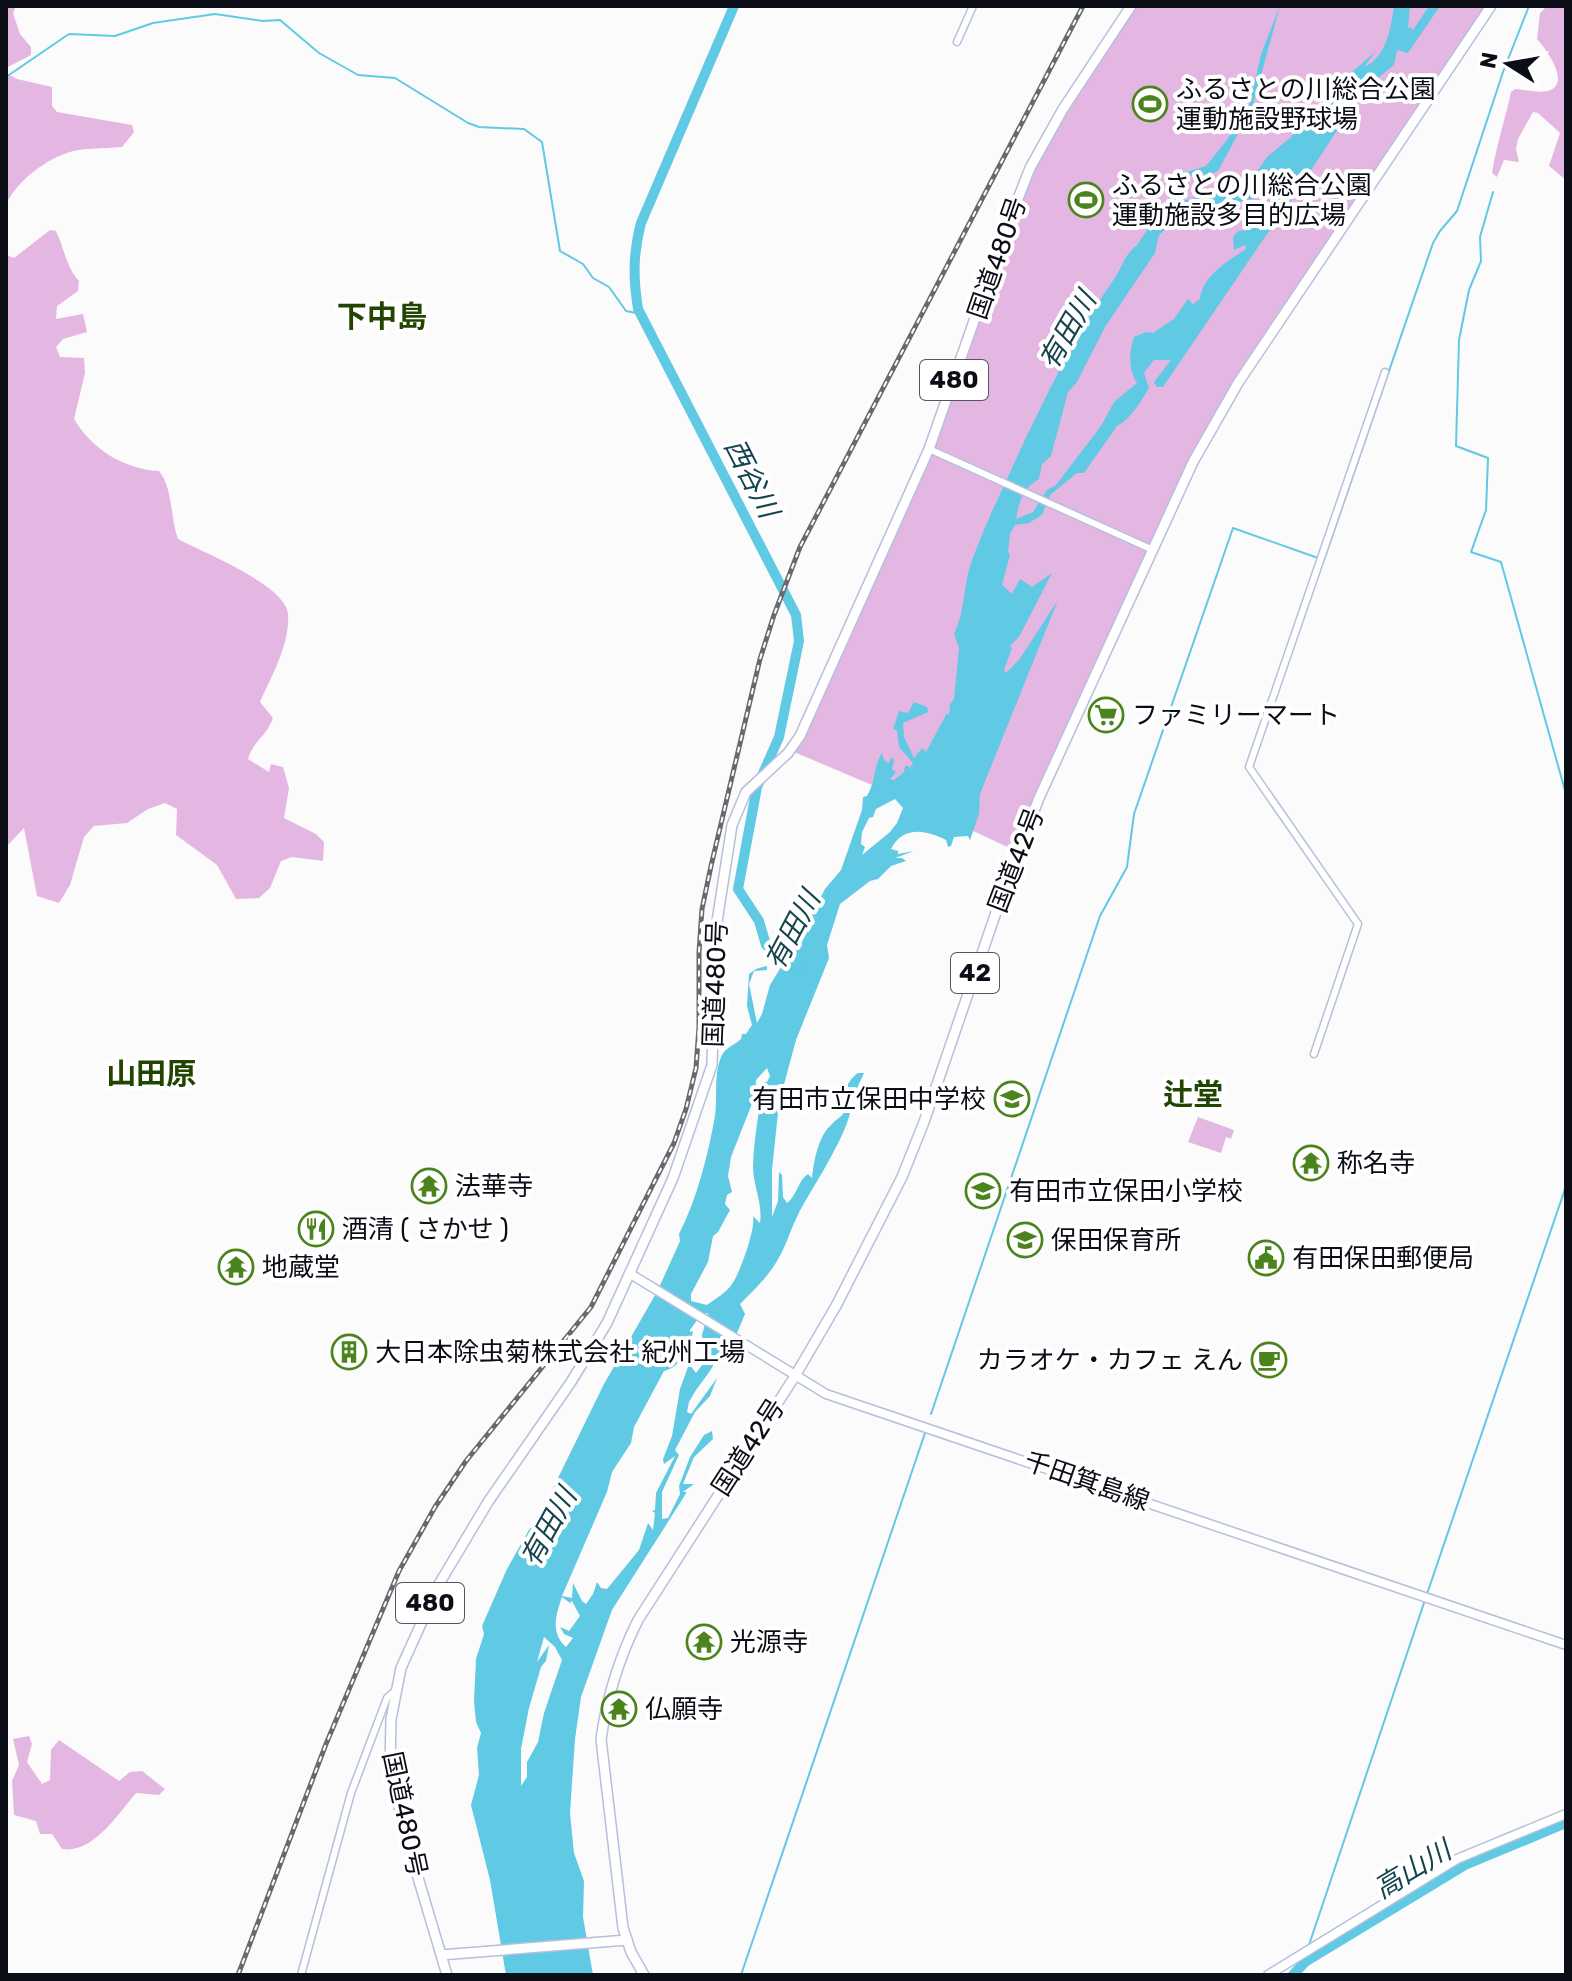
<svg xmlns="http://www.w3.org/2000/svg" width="1572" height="1981" font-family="Rubik,'Noto Sans JP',sans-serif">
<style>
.green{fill:#e4b7e3}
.water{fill:#60c9e4;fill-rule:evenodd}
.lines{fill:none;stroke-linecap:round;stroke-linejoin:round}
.stream{stroke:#60c9e4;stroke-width:2}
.river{stroke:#60c9e4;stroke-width:10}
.minor-casing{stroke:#b6bfdc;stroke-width:9}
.major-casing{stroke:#b6bfdc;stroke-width:11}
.highway-casing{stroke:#b6bfdc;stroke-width:12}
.minor{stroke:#fff;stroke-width:6}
.major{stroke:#fff;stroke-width:8}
.highway{stroke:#fff;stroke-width:9}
.rail-casing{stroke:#68696f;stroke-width:5}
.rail{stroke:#fff;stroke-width:2;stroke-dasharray:6;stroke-linecap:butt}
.labels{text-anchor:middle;stroke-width:8;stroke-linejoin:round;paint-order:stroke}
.shield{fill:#fff;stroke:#54565d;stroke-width:2}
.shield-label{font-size:24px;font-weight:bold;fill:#0b0e17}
.poi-label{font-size:26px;fill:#0b0e17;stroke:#fff;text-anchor:start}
.street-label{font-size:26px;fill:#0b0e17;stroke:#fff}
.water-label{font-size:28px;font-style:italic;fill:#15444f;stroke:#fff}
.quarter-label{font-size:30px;font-weight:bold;fill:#224501;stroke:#fff}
</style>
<rect width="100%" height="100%" fill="#fbfbfb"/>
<g class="green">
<polygon points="6,6 16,6 13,13 20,34 31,47 31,55 6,68"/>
<polygon points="1135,6 1488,6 1226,398 1016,851 898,796 794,752 803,738 938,438 1025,187 1045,145"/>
<path d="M 1547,6 L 1566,6 L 1566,180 L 1549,166 L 1560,133 L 1538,113 L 1533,112 L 1518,139 L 1516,149 L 1519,162 L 1504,160 L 1497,177 L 1492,173 C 1496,146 1505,120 1511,92 L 1515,89 C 1526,90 1538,93 1548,91 C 1572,84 1546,49 1537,39 L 1540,13 Z"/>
<path d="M 6,73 L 17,79 L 52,87 L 52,106 L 57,112 L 132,125 L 134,132 L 122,147 C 104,149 81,147 64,154 C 41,163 17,182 6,204 Z"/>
<path d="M 50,230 L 56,231 C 64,248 67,269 79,281 L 78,291 L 57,306 L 56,319 L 83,314 L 87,332 L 63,339 L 56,347 L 60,357 L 84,358 L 85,373 L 74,419 C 92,449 123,469 159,471 C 173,488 170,517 178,539 C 202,552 286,585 288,614 C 290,644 272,675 260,702 L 273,718 C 266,737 254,740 248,759 L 269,772 L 271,764 L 283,767 L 289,788 L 284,818 L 316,834 L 324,842 L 323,861 L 292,857 L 281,861 L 270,888 L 259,898 L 236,899 L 217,865 L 176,835 L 177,809 L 165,803 L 148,809 L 127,823 L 94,826 L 84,837 L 70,885 L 59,903 L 37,896 L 24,828 L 6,847 L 6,255 L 14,258 Z"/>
<polygon points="1198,1117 1234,1130 1231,1139 1226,1137 1221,1153 1188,1142"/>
<path d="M 29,1736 L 32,1744 L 27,1762 L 42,1784 L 50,1780 L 51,1750 L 59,1740 L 119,1781 L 130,1772 L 142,1771 L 165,1789 L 159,1795 L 136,1793 C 118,1814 93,1854 62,1849 L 52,1834 L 40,1834 L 36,1821 L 14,1815 L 12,1781 L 19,1765 L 13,1739 Z"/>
</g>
<path class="water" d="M 1280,6 L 1252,108 L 1218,171 L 1205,176 L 1202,171 L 1189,177 L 1178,202 L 1216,193 L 1252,179 L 1267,157 L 1291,137 L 1346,73 L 1351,73 L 1376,51 L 1364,67 C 1386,58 1391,28 1394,6 L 1410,6 L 1408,28 L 1411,27 L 1413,30 L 1429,6 L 1440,6 L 1408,53 L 1397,50 L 1394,65 L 1364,89 L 1276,224 L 1267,234 L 1163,387 L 1157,387 L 1154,382 L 1171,360 L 1154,360 L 1144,373 L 1149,388 C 1141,401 1131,419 1117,426 L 1084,473 L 1077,473 L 1050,495 L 1042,515 L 1029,523 L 1015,525 L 1010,534 L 1008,552 L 1010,555 L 1002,585 L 1012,594 L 1020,579 L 1032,587 L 1052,573 L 1019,637 L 1010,646 L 1012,648 L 1004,670 L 1006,673 L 1019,660 L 1058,600 L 980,794 L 979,814 L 970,840 L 968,836 L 954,837 L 951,846 L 948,847 L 946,840 C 927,830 903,825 891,849 L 898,851 L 898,854 L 914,851 L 895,858 L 902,858 L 906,861 L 891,866 L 878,879 L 870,881 L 840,904 L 827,945 L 829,958 L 796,1040 L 779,1103 L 772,1170 L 772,1217 L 778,1201 L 779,1172 L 782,1175 L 783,1197 L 787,1203 C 797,1196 798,1180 808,1174 L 812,1178 C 814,1161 818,1136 832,1124 C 837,1118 842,1118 845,1110 L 840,1101 C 845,1090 848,1080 858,1073 L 864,1073 L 854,1095 L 851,1096 C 858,1122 810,1190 798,1215 C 790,1230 786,1247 777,1261 C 767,1278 754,1290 740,1304 L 745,1314 L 737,1333 L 725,1345 L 710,1371 L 696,1390 L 689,1402 L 687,1412 L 691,1414 L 717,1378 L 710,1396 L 695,1412 L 675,1450 L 679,1455 L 662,1492 L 662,1519 L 668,1518 L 680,1494 L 679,1486 L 690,1457 L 704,1435 L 712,1431 L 713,1439 L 694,1457 L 683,1484 L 694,1484 L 683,1492 L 687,1492 L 612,1610 L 581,1697 L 575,1739 L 570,1813 L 574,1853 L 584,1881 L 583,1917 L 593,1975 L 506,1975 L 490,1880 L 471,1805 L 479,1775 L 477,1748 L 481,1733 L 476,1722 L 474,1701 L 476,1659 L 484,1634 L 482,1626 L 507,1569 L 530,1528 L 534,1527 L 604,1384 L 658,1290 L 680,1241 L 679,1234 C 697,1199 708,1155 715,1116 C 718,1096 713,1074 722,1055 C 726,1047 735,1045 741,1039 L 742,1034 L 746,1034 L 752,1025 L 747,1006 L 749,974 L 756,969 L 767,966 L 767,970 L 754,971 L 749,984 L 757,1023 L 762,1014 L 770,985 L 803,931 L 825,889 L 841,870 L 862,810 L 863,797 L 867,796 C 876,781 873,767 882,753 L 884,760 L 888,763 L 893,757 L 894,761 L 892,769 L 896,772 L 890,779 L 894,780 L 904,772 L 905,766 L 909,766 L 909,769 L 913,763 L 899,747 L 897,730 L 893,729 L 899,711 L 908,713 L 914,702 L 927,707 L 928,712 L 903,723 L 904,737 L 914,758 L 922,748 L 926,752 L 947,713 L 949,715 L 950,704 L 954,699 L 959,648 L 954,634 C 965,612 963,587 971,563 C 984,527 1001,492 1017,457 C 1046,395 1075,335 1114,279 C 1123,266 1124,255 1137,245 L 1186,172 L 1206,166 L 1227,140 L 1250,103 L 1261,54 ZM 1281,169 L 1288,175 C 1285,191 1276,210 1260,216 L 1259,222 L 1254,224 L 1255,214 L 1248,230 L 1238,231 L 1233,237 L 1234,250 L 1245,245 L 1246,249 C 1228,261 1202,276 1200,299 L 1193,304 L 1188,299 L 1174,319 L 1153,333 L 1146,332 L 1134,337 C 1129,352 1128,369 1137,383 L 1114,402 L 1101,426 L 1056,485 L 1047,490 L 1033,512 L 1016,519 C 1019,502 1023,488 1039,479 L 1042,464 L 1051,456 L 1068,392 L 1077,382 L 1105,327 L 1155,253 L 1159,235 L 1177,219 L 1191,215 L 1190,212 L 1252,199 ZM 895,799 L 903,808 L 897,823 L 890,832 L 862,855 L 865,847 L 861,844 L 862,832 L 869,818 L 873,817 L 876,809 ZM 767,1068 L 770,1076 L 767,1082 L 764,1082 C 759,1110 754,1138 753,1166 C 753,1186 763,1203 760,1223 L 753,1216 C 756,1228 740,1273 732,1284 C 726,1293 715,1299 707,1305 L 691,1301 L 691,1294 L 708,1262 L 713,1236 L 718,1232 L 730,1210 L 725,1204 L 727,1195 L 732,1192 L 728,1176 L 731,1157 L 755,1096 L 756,1080 ZM 708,1313 L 702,1335 L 703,1364 L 696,1373 L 689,1364 L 680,1389 L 672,1436 L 663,1459 L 664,1464 L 675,1456 L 656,1493 L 655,1510 L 652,1511 L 655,1513 L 653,1530 L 648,1523 L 639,1550 L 607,1589 L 601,1588 L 597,1582 L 593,1594 L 586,1604 L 582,1601 L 573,1583 L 572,1598 L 562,1596 L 607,1492 L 612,1472 L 631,1443 L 634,1427 L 664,1371 C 678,1367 681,1360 685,1348 C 687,1341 692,1340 693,1331 L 690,1332 L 690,1330 L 700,1316 ZM 562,1597 L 570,1603 L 572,1601 L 580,1616 L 569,1631 L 560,1627 L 564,1634 L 573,1638 L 566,1647 C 550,1633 556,1614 562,1597 ZM 544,1637 L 555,1647 L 562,1660 L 544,1713 L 538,1742 L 527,1762 L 527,1777 L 521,1786 L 521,1749 L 529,1708 L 541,1667 L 546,1661 L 549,1645 L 537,1662 Z"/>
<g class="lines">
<g class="stream">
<polyline points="6,77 69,34 115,36 153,23 215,14 263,21 280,20 319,53 358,75 395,78 468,123 479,127 524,129 542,142 560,251 583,264 593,278 609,287 626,311 641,314"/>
<polyline points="1493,192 1480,237 1481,261 1469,290 1459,340 1456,446 1488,458 1486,510 1471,552 1501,562 1566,794"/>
<polyline points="1324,560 1433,243 1440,231 1457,211 1503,72 1529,6"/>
<polyline points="931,1414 1100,916 1127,867 1134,814 1233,528 1318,558"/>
<polyline points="1427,1594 1566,1186"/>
<polyline points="1309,1945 1425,1600"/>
<polyline points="1305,1962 1306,1958"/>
<polyline points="741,1975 925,1433"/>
</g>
<g class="river">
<path d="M 734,6 L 641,223 C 633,254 633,277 638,309 L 796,615 L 799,641 L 779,737 L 757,787 L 738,889 L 759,921 L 766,945 L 798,965"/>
<polyline points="1293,1975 1305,1962 1465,1865 1566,1823"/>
</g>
<g class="minor-casing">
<g id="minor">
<polyline points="957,42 973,6"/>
<polyline points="929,449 1153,550"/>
<polyline points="1314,1054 1358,924 1249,767 1385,372"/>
<polyline points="301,1975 351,1793 387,1698 396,1690"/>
</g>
</g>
<g class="major-casing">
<g id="major">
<polyline points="629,1273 826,1394 1566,1645"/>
<polyline points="1268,1975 1457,1859 1566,1814"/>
</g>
</g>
<g class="highway-casing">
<g id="highway">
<polyline points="441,1955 627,1940"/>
<polyline points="447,1975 405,1834 390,1768 391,1719 401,1668 439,1584 488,1502 571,1382 607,1323 673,1178 712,1065 716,928 732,825 746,792 788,753 800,736 929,449 1008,224 1030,168 1063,109 1131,6"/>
<path d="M 644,1975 L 631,1952 L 623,1928 L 601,1739 C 607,1697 619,1658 638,1620 L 795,1376 L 836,1306 L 902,1177 L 924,1122 L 1002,895 L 1039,798 L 1193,462 L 1238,383 L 1491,6"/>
</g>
</g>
<use href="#minor" class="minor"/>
<use href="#major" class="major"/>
<use href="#highway" class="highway"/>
<g class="rail-casing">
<polyline id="rail" points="238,1975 326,1744 399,1571 435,1507 466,1461 591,1307 674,1143 686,1109 696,1068 699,1027 699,952 702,909 711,866 760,659 774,615 800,547 1083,6"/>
</g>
<use href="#rail" class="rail"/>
</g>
<defs>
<g id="stadium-ring" transform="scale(1.8)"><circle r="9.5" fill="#fff" stroke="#4b831d" stroke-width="1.5"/><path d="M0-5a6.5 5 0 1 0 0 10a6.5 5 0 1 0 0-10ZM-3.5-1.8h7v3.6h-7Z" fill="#4b831d"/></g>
<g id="supermarket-ring" transform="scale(1.8)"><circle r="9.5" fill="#fff" stroke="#4b831d" stroke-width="1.5"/><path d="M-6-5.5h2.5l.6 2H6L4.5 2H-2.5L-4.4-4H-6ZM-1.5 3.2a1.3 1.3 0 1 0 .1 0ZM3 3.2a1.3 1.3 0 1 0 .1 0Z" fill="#4b831d"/></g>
<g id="school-ring" transform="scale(1.8)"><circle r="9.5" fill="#fff" stroke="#4b831d" stroke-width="1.5"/><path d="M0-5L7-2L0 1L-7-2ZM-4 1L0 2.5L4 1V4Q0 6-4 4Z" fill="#4b831d"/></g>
<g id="temple-ring" transform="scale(1.8)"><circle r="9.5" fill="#fff" stroke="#4b831d" stroke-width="1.5"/><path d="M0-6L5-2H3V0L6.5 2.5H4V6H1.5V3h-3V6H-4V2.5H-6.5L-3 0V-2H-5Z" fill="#4b831d"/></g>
<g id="restaurant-ring" transform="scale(1.8)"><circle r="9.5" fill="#fff" stroke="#4b831d" stroke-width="1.5"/><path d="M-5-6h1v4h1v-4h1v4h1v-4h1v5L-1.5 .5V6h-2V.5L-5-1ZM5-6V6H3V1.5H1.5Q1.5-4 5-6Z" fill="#4b831d"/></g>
<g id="civic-ring" transform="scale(1.8)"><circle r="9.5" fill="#fff" stroke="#4b831d" stroke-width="1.5"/><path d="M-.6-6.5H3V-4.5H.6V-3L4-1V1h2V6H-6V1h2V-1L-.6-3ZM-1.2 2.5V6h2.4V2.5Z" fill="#4b831d"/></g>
<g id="building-ring" transform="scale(1.8)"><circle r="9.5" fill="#fff" stroke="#4b831d" stroke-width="1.5"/><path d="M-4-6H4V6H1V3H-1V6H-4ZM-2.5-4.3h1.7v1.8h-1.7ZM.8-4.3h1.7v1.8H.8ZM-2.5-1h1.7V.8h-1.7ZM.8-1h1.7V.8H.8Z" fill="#4b831d"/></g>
<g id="cafe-ring" transform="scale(1.8)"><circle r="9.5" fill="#fff" stroke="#4b831d" stroke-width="1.5"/><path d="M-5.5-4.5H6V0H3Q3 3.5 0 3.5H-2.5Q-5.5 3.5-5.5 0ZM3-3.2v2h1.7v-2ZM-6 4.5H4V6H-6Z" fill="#4b831d"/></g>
</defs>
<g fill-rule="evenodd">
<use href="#stadium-ring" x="1150" y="104"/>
<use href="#stadium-ring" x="1086" y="200"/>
<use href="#supermarket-ring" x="1106" y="715"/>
<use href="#school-ring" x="1012" y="1099"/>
<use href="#temple-ring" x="1311" y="1163"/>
<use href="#temple-ring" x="429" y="1186"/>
<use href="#school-ring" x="983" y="1191"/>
<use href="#restaurant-ring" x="316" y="1229"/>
<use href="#school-ring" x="1025" y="1240"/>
<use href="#civic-ring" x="1266" y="1258"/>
<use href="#temple-ring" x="236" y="1267"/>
<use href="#building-ring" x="349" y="1352"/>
<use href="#cafe-ring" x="1269" y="1360"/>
<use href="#temple-ring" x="704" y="1642"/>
<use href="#temple-ring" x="619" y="1709"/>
</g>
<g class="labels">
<g class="shield">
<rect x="920" y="360" width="68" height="40" rx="6"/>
<rect x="951" y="953" width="48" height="40" rx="6"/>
<rect x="396" y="1583" width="68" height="40" rx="6"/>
</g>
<g class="shield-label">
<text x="954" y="388">480</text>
<text x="975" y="981">42</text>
<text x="430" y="1611">480</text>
</g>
<g class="poi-label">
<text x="1176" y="98">ふるさとの川総合公園<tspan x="1176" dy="30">運動施設野球場</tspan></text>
<text x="1112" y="194">ふるさとの川総合公園<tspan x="1112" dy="30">運動施設多目的広場</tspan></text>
<text x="1132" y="724">ファミリーマート</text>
<text x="986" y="1108" text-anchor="end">有田市立保田中学校</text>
<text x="1337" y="1172">称名寺</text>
<text x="455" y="1195">法華寺</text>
<text x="1009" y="1200">有田市立保田小学校</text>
<text x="342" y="1238">酒清 ( さかせ )</text>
<text x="1051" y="1249">保田保育所</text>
<text x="1292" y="1267">有田保田郵便局</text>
<text x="262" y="1276">地蔵堂</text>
<text x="375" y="1361">大日本除虫菊株式会社 紀州工場</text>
<text x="1243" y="1369" text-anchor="end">カラオケ・カフェ えん</text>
<text x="730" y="1651">光源寺</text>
<text x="645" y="1718">仏願寺</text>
</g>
<g class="street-label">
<text transform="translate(997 258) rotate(-71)" y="9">国道480号</text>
<text transform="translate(1016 860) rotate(-69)" y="9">国道42号</text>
<text transform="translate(715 984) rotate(-88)" y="9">国道480号</text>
<text transform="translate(748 1447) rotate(-57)" y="9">国道42号</text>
<text transform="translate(1087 1481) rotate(19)" y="9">千田箕島線</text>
<text transform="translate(405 1814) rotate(78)" y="9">国道480号</text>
</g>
<g class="water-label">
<text transform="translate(1067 330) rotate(-60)" y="10">有田川</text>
<text transform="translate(752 478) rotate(63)" y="10">西谷川</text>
<text transform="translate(792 930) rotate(-62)" y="10">有田川</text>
<text transform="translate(548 1527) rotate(-61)" y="10">有田川</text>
<text transform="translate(1412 1869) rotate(-31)" y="10">高山川</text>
</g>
<g class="quarter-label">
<text x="382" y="327">下中島</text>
<text x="151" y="1084">山田原</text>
<text x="1193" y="1105">辻堂</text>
</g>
</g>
<rect width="1572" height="1981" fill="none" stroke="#0b0e17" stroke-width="16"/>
<g transform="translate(1508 64) rotate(281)" stroke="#ffffff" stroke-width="6" paint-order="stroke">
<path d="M0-6L14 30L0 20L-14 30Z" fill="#0b0e17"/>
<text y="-12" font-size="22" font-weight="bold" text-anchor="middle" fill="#0b0e17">N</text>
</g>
</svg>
